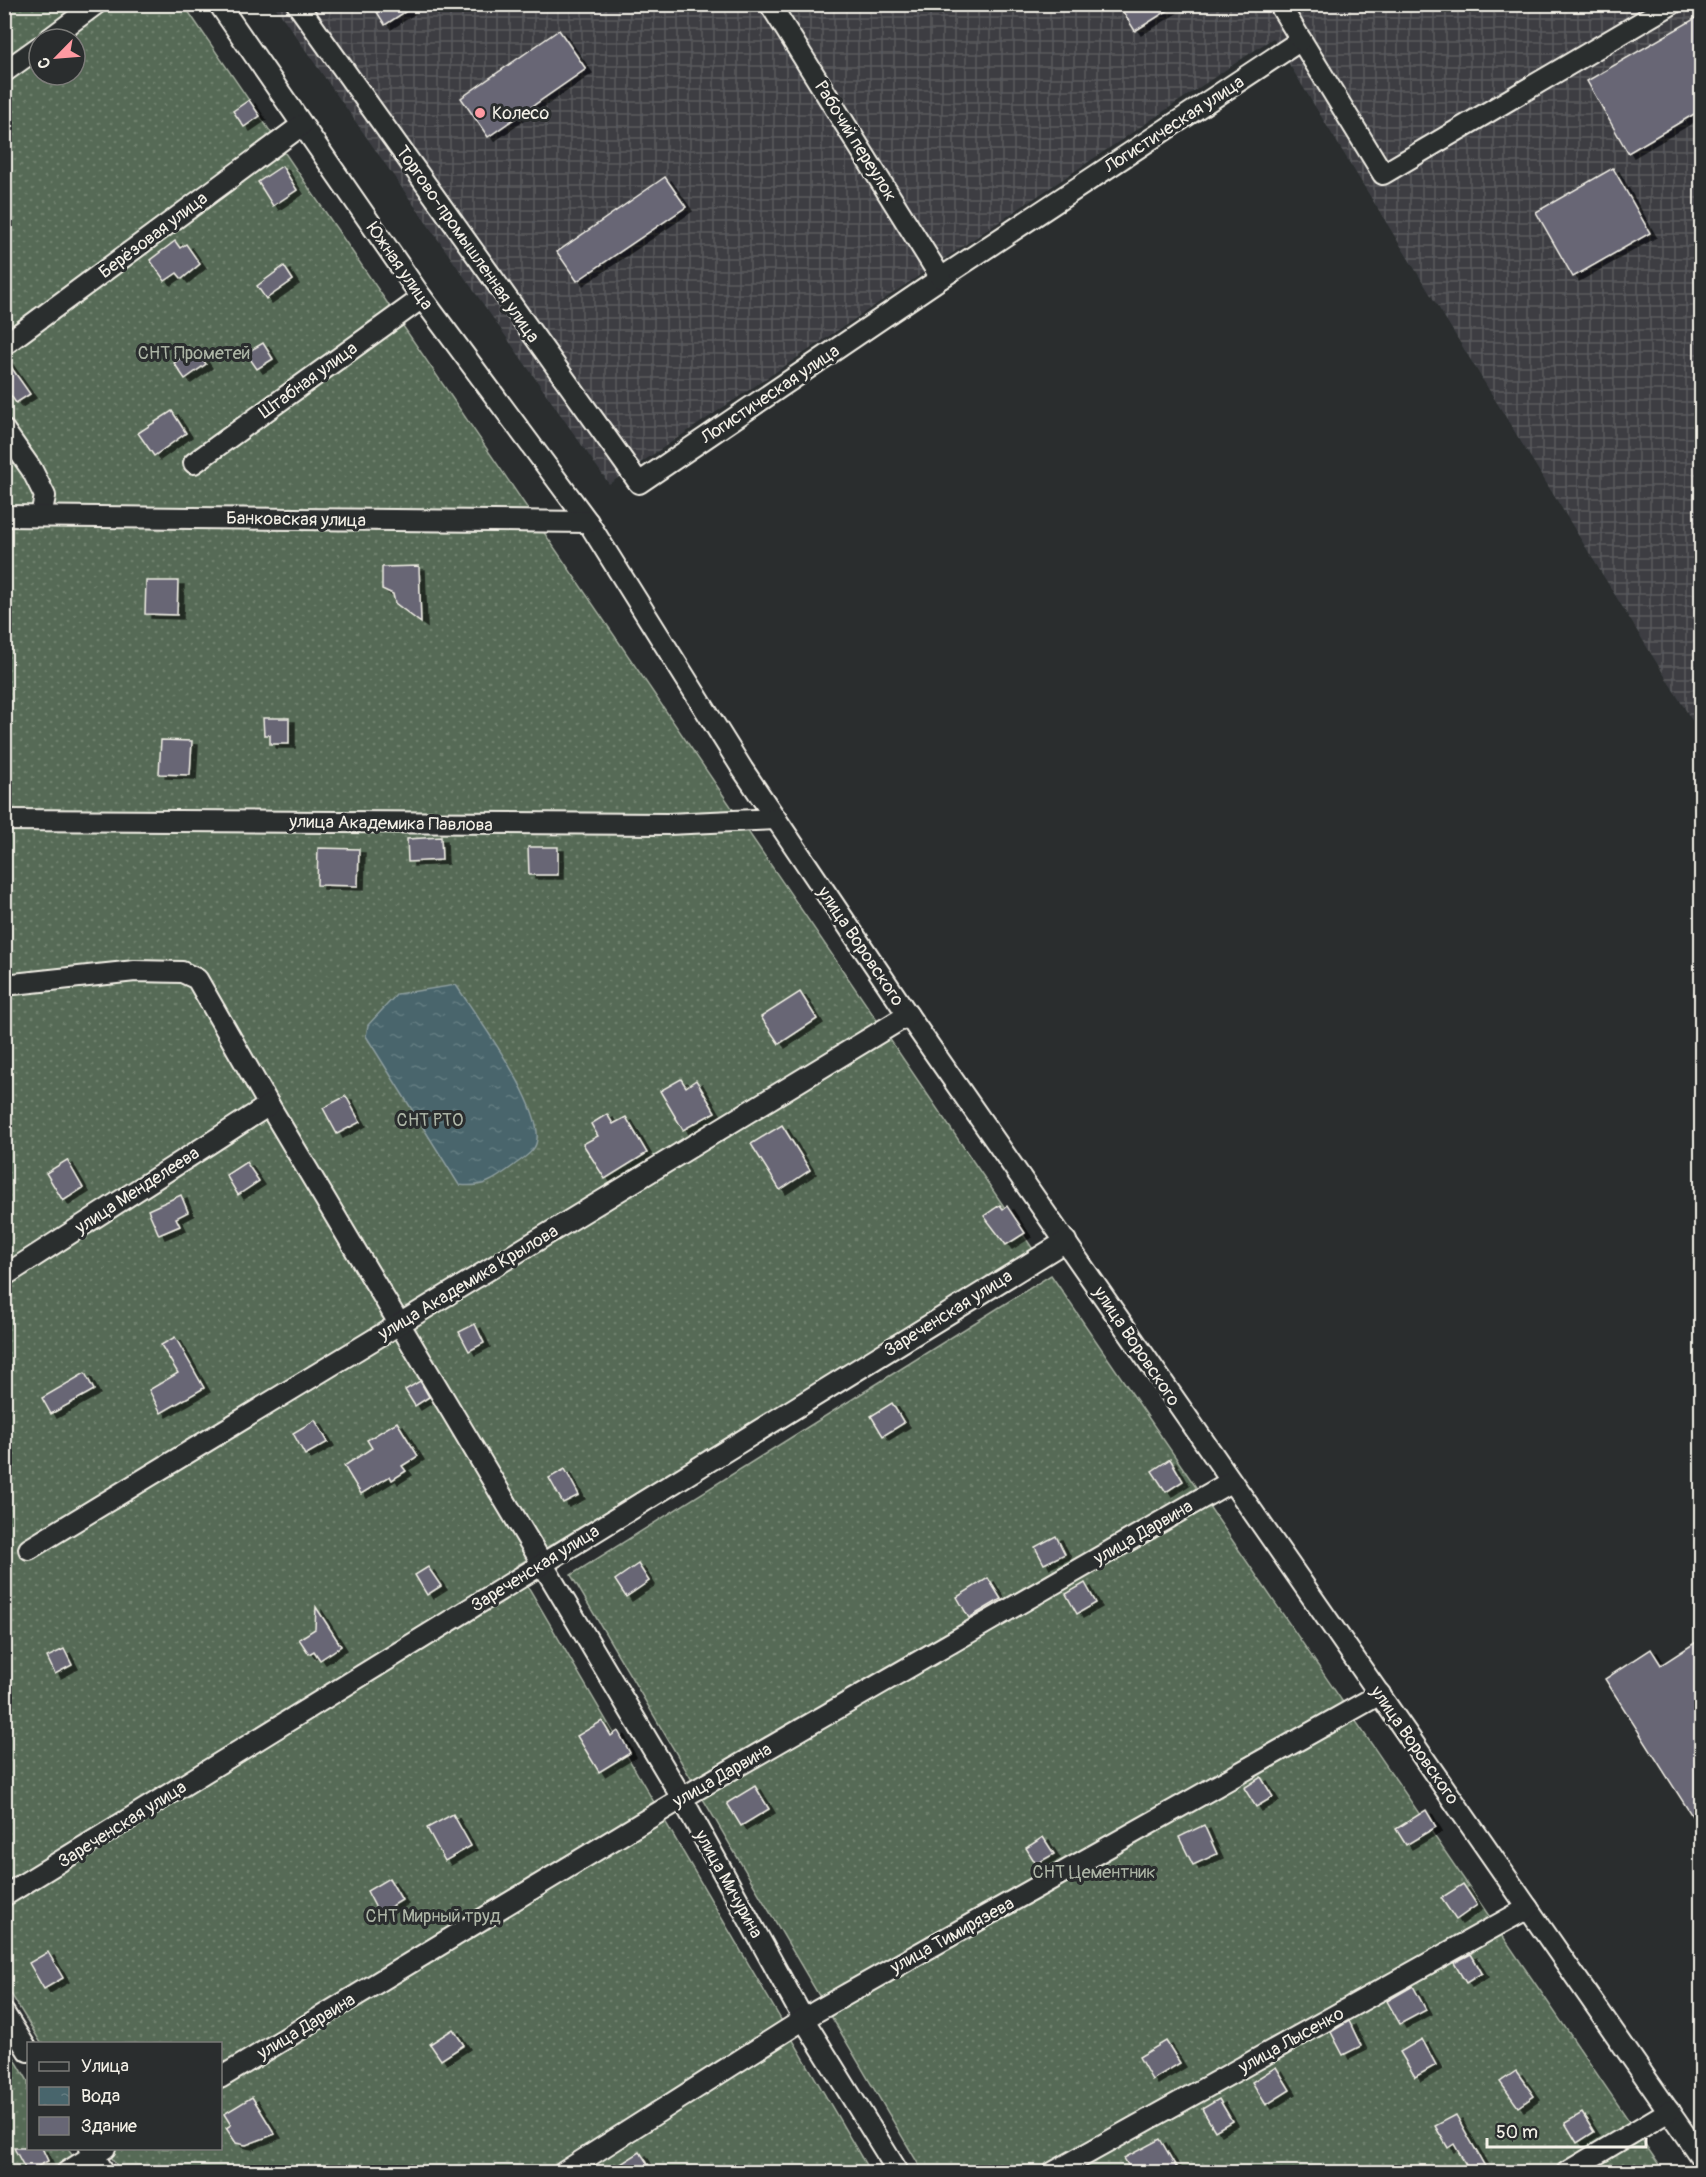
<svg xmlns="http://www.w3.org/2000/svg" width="1706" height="2177" font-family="Pangolin,sans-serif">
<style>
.industrial{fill:url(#industrial-grid)}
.garden{fill:url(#garden-dots);stroke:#a5ae9f;stroke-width:1.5;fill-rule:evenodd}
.water{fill:url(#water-ripples);stroke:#8d9d9e;stroke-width:1.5}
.building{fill:#676675;stroke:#f4f1e8;stroke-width:1.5;filter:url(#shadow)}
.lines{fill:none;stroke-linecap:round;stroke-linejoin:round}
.street-casing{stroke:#f4f1e8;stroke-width:24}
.street{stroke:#2a2d2e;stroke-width:20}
.poi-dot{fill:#ff9aa2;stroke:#2a2d2e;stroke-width:2}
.labels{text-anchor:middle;stroke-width:6;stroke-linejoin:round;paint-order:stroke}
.poi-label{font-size:18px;fill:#f4f1e8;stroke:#2a2d2e;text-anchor:start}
.street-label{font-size:18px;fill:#f4f1e8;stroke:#2a2d2e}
.park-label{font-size:18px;fill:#adb5a6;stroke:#2a2d2e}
</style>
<defs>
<pattern id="industrial-grid" width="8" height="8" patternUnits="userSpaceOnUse" patternTransform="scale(1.5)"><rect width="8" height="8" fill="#3c3e43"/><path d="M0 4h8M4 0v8" fill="none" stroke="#595a5e"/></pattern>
<pattern id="garden-dots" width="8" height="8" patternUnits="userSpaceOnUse" patternTransform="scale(1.5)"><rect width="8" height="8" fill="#566b56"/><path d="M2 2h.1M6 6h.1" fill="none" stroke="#6f816e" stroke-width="1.8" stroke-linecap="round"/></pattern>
<pattern id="water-ripples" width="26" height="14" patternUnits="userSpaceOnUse" patternTransform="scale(1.5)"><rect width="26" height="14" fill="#48656c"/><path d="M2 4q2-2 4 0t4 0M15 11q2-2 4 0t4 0" fill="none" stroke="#637c81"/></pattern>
<filter id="shadow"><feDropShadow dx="6" dy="4" stdDeviation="0" flood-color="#0009"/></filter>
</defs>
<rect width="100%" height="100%" fill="#2a2d2e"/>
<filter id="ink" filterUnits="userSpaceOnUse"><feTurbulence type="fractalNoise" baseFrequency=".0167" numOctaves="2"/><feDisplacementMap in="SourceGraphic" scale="12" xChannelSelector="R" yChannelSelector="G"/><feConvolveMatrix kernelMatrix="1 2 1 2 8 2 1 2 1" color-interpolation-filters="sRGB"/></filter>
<g filter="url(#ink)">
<polygon class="industrial" points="274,5 1701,5 1701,735 1273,38 609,484"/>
<g class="garden">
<path d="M 5,5 L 184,5 L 1035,1252 L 516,1566 L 870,2172 L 121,2172 L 106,2149 L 220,2148 L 220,2044 L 41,2043 L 5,1984 ZM 39,39 L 75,39 L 75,75 L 39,75 Z"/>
<polygon points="1051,1275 1664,2172 923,2172 571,1575"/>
<polygon points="4,2041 28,2081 28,2148 68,2149 83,2172 5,2172"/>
</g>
<path class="water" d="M 456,985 C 474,1013 554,1118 534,1148 C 530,1155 519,1161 513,1166 C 493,1181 483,1188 459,1185 L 366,1036 L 368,1025 L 397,994 Z"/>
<g class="building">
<polygon points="372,4 417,4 385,25"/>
<polygon points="1118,4 1178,4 1135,31"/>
<polygon points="1701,15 1701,110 1628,153 1587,81"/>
<polygon points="559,30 586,69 488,137 461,98"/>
<polygon points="249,100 260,116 244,127 233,111"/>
<polygon points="282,166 297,190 273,206 258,182"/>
<polygon points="1613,168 1650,233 1573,277 1536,212"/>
<polygon points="665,177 686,207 577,281 557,252"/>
<polygon points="175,241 180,248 186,244 200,264 182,279 177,273 165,281 150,260"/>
<polygon points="284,266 293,280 266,299 257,286"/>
<polygon points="263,343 273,359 257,369 246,353"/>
<polygon points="195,348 206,364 185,379 174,363"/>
<polygon points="4,357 30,394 16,403 4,386"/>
<polygon points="172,411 186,433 154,456 138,433"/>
<polygon points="419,566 421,623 395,603 393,594 382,589 382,567"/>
<polygon points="146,581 178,581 177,615 145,614"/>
<polygon points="263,718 289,718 289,744 270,744 270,735 264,735"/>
<polygon points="161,740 192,741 190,775 159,774"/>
<polygon points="441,837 442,860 408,862 407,839"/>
<polygon points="528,847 558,847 558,875 529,875"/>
<polygon points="318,848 359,849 358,886 317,885"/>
<polygon points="800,992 817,1019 779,1044 761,1017"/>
<polygon points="681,1079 686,1087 696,1080 715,1112 683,1130 660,1091"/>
<polygon points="346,1096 360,1122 337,1134 323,1108"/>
<polygon points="607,1114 613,1124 626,1117 647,1153 605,1179 583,1144 598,1136 591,1124"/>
<polygon points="782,1125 810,1170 780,1190 751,1144"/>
<polygon points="67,1160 83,1188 63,1201 46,1173"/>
<polygon points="246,1162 259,1181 238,1195 226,1175"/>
<polygon points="181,1195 188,1212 176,1218 180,1226 159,1235 148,1210"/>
<polygon points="1000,1205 1003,1209 1007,1206 1025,1233 1006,1245 984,1216"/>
<polygon points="475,1324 484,1343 469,1351 459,1332"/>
<polygon points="175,1337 204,1388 161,1413 149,1390 178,1373 161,1345"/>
<polygon points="85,1373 94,1390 51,1414 42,1398"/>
<polygon points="420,1381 429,1397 415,1406 405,1390"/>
<polygon points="892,1403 904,1423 883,1436 871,1416"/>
<polygon points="315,1420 328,1442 305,1455 293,1433"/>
<polygon points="397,1422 418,1456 402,1466 406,1471 392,1480 390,1476 361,1494 344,1466 372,1448 367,1440"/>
<polygon points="1170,1459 1183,1481 1166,1492 1152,1471"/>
<polygon points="565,1469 579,1495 563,1503 549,1478"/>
<polygon points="1056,1536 1065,1554 1044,1564 1035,1547"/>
<polygon points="638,1564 649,1581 626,1597 615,1580"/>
<polygon points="428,1567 441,1586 427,1595 415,1575"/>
<polygon points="988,1578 1001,1599 969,1618 957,1597"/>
<polygon points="1085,1583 1096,1603 1077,1614 1066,1594"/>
<polygon points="316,1607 341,1646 320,1660 314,1651 309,1654 299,1639 315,1629"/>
<polygon points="1701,1639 1701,1830 1605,1679 1651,1649 1661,1665"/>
<polygon points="64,1649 72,1665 55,1674 47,1657"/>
<polygon points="602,1721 611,1736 618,1731 630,1753 599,1772 577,1736"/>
<polygon points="1261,1777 1273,1797 1256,1807 1244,1788"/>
<polygon points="755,1786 769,1809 741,1826 727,1803"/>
<polygon points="1426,1810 1436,1827 1406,1845 1396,1829"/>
<polygon points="453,1814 471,1846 445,1861 427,1828"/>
<polygon points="1204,1825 1217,1854 1193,1865 1179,1837"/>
<polygon points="1043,1837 1054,1854 1036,1864 1026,1848"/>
<polygon points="389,1878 402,1900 379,1914 367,1891"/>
<polygon points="1463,1884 1477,1905 1456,1920 1441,1898"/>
<polygon points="48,1952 63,1978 44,1989 29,1963"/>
<polygon points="1471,1954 1482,1973 1466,1983 1454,1963"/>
<polygon points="1413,1986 1426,2010 1400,2024 1387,2001"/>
<polygon points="1349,2021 1361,2046 1343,2055 1331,2032"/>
<polygon points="453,2029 464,2045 441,2060 430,2044"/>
<polygon points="1422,2039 1436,2065 1415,2077 1400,2052"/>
<polygon points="1166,2041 1180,2063 1152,2080 1139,2057"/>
<polygon points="1276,2067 1290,2090 1266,2105 1252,2082"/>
<polygon points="1516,2071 1534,2096 1518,2107 1500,2082"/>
<polygon points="252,2097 275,2134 246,2145 236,2143 226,2128 231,2125 224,2114"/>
<polygon points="1219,2099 1232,2121 1215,2131 1202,2109"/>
<polygon points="1582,2113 1594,2132 1577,2143 1565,2123"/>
<polygon points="1456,2115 1488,2172 1470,2172 1454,2144 1448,2148 1435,2126"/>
<polygon points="1160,2139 1179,2172 1132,2172 1124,2158"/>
<polygon points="14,2148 42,2148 48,2161 27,2172"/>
<polygon points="640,2152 653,2172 608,2172"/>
</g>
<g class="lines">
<g class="street-casing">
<g id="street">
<polyline points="219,4 422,298 588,522 743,770 908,1015 1702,2159"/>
<polyline points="297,4 639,483 941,278 1301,40 1383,174 1672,4"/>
<polyline points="770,4 941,278"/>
<polyline points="1279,4 1301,40"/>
<polyline points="49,39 96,4"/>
<polyline points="4,72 39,47"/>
<polyline points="4,345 302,125"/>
<polyline points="4,430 32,470 45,496 41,516"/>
<polyline points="194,463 422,298"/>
<polyline points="4,516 588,522"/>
<polyline points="4,820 668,824 776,819"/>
<polyline points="4,985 135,971 182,972 197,979 269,1105 682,1798 804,2020 898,2172"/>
<polyline points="4,1276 269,1105"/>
<polyline points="29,1549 908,1015"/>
<polyline points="4,1896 1066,1241"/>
<polyline points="4,2013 28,2051"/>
<polyline points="220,2078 689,1794 1230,1482"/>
<polyline points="89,2148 104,2172"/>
<polyline points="67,2172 105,2148"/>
<polyline points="564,2172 817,2011 1380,1694"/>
<polyline points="1054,2172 1528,1908"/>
<polyline points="1567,2172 1669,2111"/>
</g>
</g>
<use href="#street" class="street"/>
</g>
</g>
<circle class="poi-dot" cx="480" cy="113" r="6"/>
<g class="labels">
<g class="poi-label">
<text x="492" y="119">Колесо</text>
</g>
<g class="street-label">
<text transform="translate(1174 124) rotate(-33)" y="6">Логистическая улица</text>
<text transform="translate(856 141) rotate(58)" y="6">Рабочий переулок</text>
<text transform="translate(153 235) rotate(-37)" y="6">Берёзовая улица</text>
<text transform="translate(468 244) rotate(55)" y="6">Торгово-промышленная улица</text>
<text transform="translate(400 266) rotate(55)" y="6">Южная улица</text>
<text transform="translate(308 380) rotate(-36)" y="6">Штабная улица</text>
<text transform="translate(770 394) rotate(-34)" y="6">Логистическая улица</text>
<text transform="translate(296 519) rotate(1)" y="6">Банковская улица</text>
<text transform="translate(391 823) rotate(1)" y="6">улица Академика Павлова</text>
<text transform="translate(861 946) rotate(56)" y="6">улица Воровского</text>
<text transform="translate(137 1190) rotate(-33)" y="6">улица Менделеева</text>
<text transform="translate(468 1282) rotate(-31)" y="6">улица Академика Крылова</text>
<text transform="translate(948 1313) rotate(-32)" y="6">Зареченская улица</text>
<text transform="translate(1137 1346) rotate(56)" y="6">улица Воровского</text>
<text transform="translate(1143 1532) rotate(-30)" y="6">улица Дарвина</text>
<text transform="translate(535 1568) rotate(-32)" y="6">Зареченская улица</text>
<text transform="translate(1415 1745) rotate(55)" y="6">улица Воровского</text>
<text transform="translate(722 1775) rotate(-30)" y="6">улица Дарвина</text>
<text transform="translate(122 1824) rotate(-32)" y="6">Зареченская улица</text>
<text transform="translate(729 1884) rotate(61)" y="6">улица Мичурина</text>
<text transform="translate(952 1935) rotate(-29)" y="6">улица Тимирязева</text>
<text transform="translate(306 2026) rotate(-31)" y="6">улица Дарвина</text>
<text transform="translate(1291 2040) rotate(-29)" y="6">улица Лысенко</text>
</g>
<g class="park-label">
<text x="194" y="359">СНТ Прометей</text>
<text x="430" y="1126">СНТ РТО</text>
<text x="1094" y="1878">СНТ Цементник</text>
<text x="433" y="1922">СНТ Мирный труд</text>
</g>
</g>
<rect width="1706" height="2177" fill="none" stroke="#2a2d2e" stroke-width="24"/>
<rect x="12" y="12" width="1682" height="2153" fill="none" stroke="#f4f1e8" stroke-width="2" filter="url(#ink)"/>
<rect x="27" y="2042" width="195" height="108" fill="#2a2d2e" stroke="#7b7b78" stroke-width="1.5"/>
<rect x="39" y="2062" width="30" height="9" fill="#2a2d2e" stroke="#7b7b78" stroke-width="1.5"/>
<text x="81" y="2072" font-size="18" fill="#f4f1e8">Улица</text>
<rect x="39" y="2087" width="30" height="18" fill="url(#water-ripples)" stroke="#7b7b78" stroke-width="1.5"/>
<text x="81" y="2102" font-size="18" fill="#f4f1e8">Вода</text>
<rect x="39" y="2117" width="30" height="18" fill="#676675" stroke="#7b7b78" stroke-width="1.5"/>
<text x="81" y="2132" font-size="18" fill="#f4f1e8">Здание</text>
<g transform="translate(57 57) rotate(245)"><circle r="28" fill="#2a2d2e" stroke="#7b7b78" stroke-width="1.5"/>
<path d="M0-4.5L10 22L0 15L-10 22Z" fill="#ff9aa2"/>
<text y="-9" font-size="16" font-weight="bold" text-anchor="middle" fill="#f4f1e8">С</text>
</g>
<path d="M1487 2138v9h159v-9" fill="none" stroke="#f4f1e8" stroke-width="3"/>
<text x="1496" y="2138" font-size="18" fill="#f4f1e8" stroke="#2a2d2e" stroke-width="4.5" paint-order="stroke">50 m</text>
</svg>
